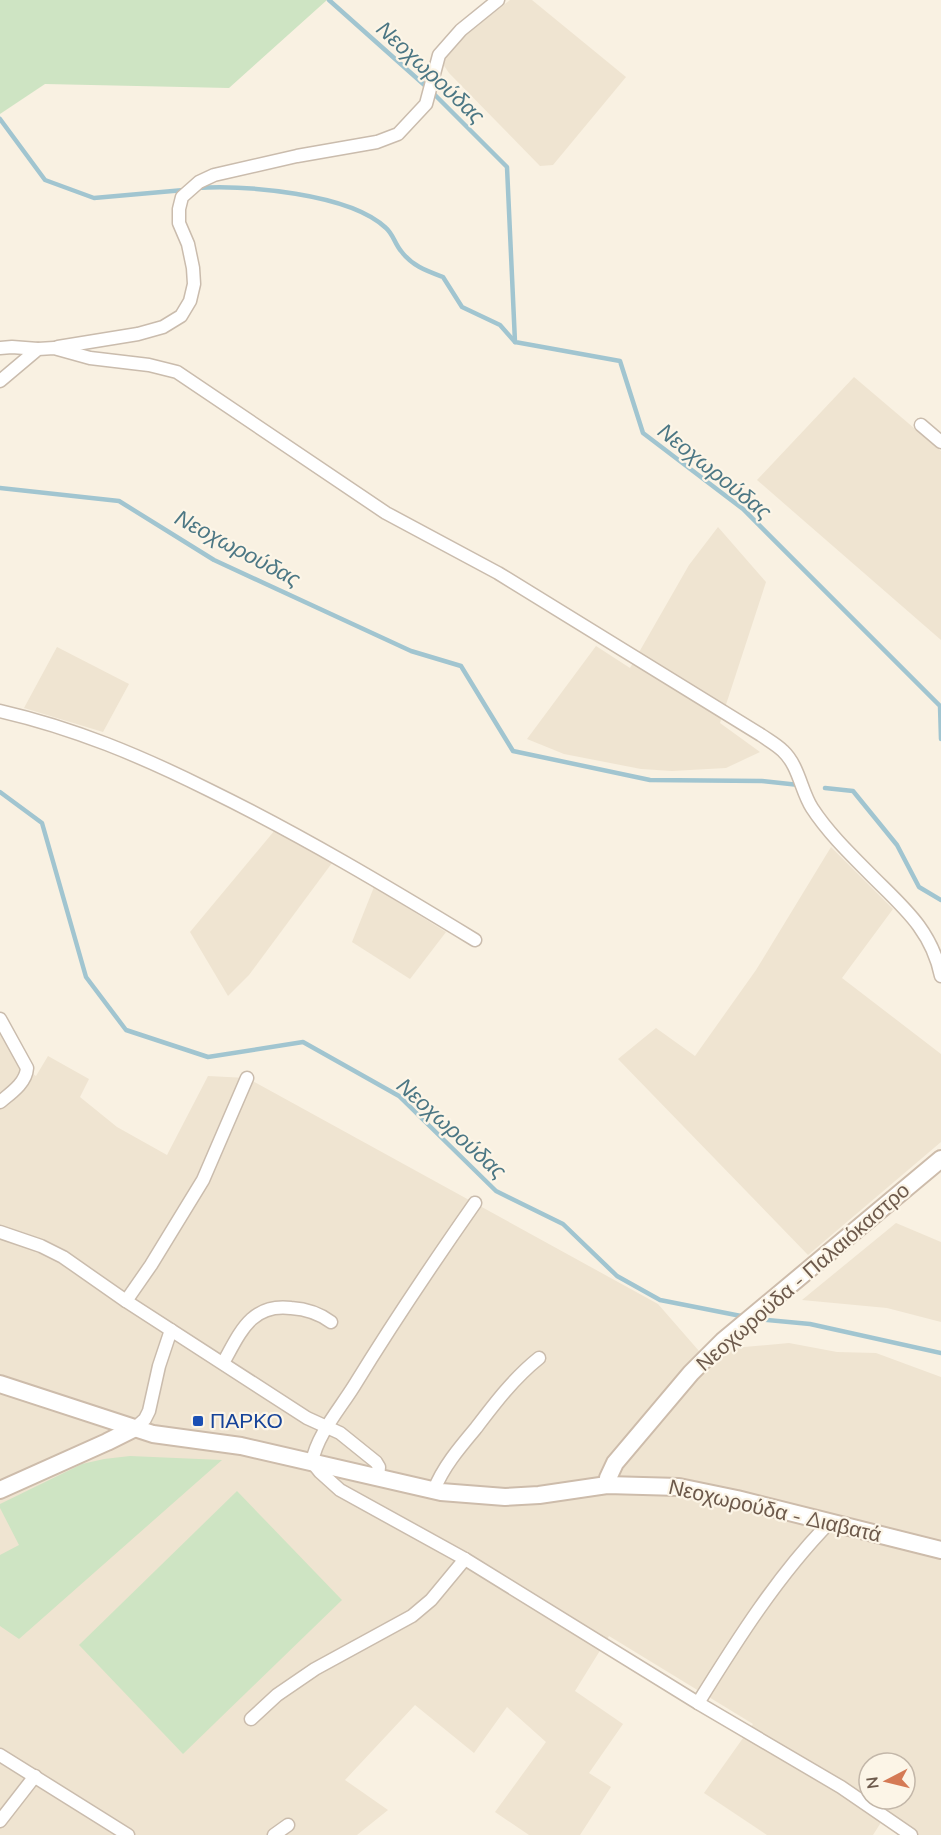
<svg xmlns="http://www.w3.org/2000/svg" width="941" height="1835" font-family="'Nunito Sans',sans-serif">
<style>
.residential{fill:#efe4d1;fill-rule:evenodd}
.green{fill:#cee4c3}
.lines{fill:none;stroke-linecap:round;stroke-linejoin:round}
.stream{stroke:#a1c5d0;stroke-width:4.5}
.street-casing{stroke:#cabcad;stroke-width:15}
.secondary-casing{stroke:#cdbcab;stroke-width:20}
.street{stroke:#fff;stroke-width:12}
.secondary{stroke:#fff;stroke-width:16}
.transit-dot{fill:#1a4fb4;stroke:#fcf5e7;stroke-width:2}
.labels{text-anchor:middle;stroke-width:4.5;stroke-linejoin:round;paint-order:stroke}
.street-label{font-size:21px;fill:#6d5a4c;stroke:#fcf5e7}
.transit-label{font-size:21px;fill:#164399;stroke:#fcf5e7;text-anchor:start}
.water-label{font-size:22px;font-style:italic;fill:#4c7784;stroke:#fcf5e7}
</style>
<rect width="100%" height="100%" fill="#f9f1e2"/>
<g class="residential">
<polygon points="510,0 532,0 626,77 553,165 540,166 449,73 440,60 452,46"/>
<polygon points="854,377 941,451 941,640 757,480"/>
<polygon points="718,527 766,582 720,723 760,752 726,768 672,771 641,769 564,754 527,739 596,646 630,668 689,565"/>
<polygon points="57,647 129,684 103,732 24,708"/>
<polygon points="275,830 332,863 249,975 228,996 190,932"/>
<polygon points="831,847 893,909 842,978 941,1054 941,1142 808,1255 618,1059 656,1028 695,1056 756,970"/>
<polygon points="374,887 446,932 410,979 352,942"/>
<path d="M 0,1032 L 22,1067 L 36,1076 L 48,1056 L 89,1079 L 80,1097 L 117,1127 L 167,1155 L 208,1076 L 247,1078 L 658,1304 L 699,1351 L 789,1343 L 837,1352 L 876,1353 L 941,1377 L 941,1835 L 916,1835 L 887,1813 L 873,1835 L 767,1835 L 704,1793 L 753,1724 L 609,1636 L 575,1691 L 623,1724 L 589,1773 L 611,1787 L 580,1835 L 529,1835 L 495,1812 L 546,1742 L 507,1707 L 474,1753 L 415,1705 L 345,1780 L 388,1810 L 357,1835 L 0,1835 ZM 869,1763 L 905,1763 L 905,1799 L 869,1799 Z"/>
<polygon points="896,1223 941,1242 941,1322 887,1308 802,1300"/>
</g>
<g class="green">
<polygon points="0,0 327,0 229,88 45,84 0,114"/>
<polygon points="130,1456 222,1460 19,1639 0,1626 0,1555 19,1545 0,1508 0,1504 82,1464 104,1459"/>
<polygon points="237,1491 342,1600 183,1754 79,1645"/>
</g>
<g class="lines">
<g class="stream">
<polyline points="329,0 430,90 507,167 515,342 620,361 643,433 743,509 940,706 941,739"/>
<polyline points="0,119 45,180 94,198 184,190"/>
<path d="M 196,188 C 245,185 349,193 386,228 C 393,234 395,244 401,251 C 412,266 427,271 443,277 L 462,307 L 500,325 L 515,342"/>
<polyline points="0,488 119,501 214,560 411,651 461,666 513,751 650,780 762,781 799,785"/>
<polyline points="825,788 853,791 897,845 919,887 941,900"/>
<polyline points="0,792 42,823 86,977 126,1030 208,1057 303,1042 399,1096 496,1191 563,1224 617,1276 660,1300 746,1317"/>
<polyline points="757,1319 810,1324 941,1353"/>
</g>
<g class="street-casing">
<g id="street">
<polyline points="58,347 138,334 163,327 181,316 190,301 194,284 193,268 188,244 179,223 179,209 182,197 199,182 214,175 297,156 377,142 398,134 426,104 439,55 461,30 498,0"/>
<polyline points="0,348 12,347 38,349"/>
<path d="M 0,381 L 38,349 L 54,348 L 90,358 L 149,365 L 177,372 L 386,513 L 498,573 L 761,735 C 768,740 777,745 783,751 C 799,766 801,791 812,808 C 827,831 847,851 866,870 C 899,904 931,927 941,976"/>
<polyline points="921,425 941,442"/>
<path d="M 0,711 C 74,728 141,756 209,790 C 301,835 388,887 475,940"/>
<path d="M 0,1019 L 27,1068 C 26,1083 11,1093 0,1102"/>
<path d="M 475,1203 C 433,1263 392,1324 354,1386 C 339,1410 317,1435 312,1462 L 320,1472 L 340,1490 L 465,1559 L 698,1703 L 841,1787 L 911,1835"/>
<polyline points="0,1232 41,1246 63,1257 126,1301 307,1418 340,1433 376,1462 379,1467 378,1478"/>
<polyline points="126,1301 151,1265 203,1180 247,1078"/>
<path d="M 223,1363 C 240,1333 251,1303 291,1308 C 306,1309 319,1313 331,1322"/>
<polyline points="135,1428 145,1419 149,1411 159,1366 171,1330"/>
<path d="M 434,1490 C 443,1467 460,1447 476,1428 C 495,1403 514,1378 539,1358"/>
<path d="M 698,1703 C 737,1640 778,1575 830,1522"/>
<polyline points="251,1719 277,1695 315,1669 412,1616 431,1600 465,1559"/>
<polyline points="0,1755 128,1835"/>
<polyline points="0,1821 35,1776"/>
<polyline points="274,1835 288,1825"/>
</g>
</g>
<g class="secondary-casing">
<g id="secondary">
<polyline points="0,1384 153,1434 241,1446 441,1492 505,1497 539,1495 607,1485 679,1487 737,1499 941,1550"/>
<polyline points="607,1485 608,1478 615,1463 691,1373 723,1341 941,1159"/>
<polyline points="0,1490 107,1442 135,1428"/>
</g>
</g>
<use href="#street" class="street"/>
<use href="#secondary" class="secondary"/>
</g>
<rect class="transit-dot" x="192" y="1415" width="12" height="12" rx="3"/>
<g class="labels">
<g class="street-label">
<text transform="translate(803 1277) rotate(-41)" y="7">Νεοχωρούδα - Παλαιόκαστρο</text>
<text transform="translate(775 1511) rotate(13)" y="7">Νεοχωρούδα - Διαβατά</text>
</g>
<g class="transit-label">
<text x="210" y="1428">ΠΑΡΚΟ</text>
</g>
<g class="water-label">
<text transform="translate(431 72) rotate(43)" y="8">Νεοχωρούδας</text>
<text transform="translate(715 471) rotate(39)" y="8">Νεοχωρούδας</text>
<text transform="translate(238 548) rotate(28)" y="8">Νεοχωρούδας</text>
<text transform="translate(452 1128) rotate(42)" y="8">Νεοχωρούδας</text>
</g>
</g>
<g transform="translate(887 1781) rotate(263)"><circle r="28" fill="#fcf5e7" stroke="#c3b7a9" stroke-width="1.5"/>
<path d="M0-4.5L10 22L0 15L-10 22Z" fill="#d57a55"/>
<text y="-9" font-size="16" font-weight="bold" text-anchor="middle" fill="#6d5a4c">N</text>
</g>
</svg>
